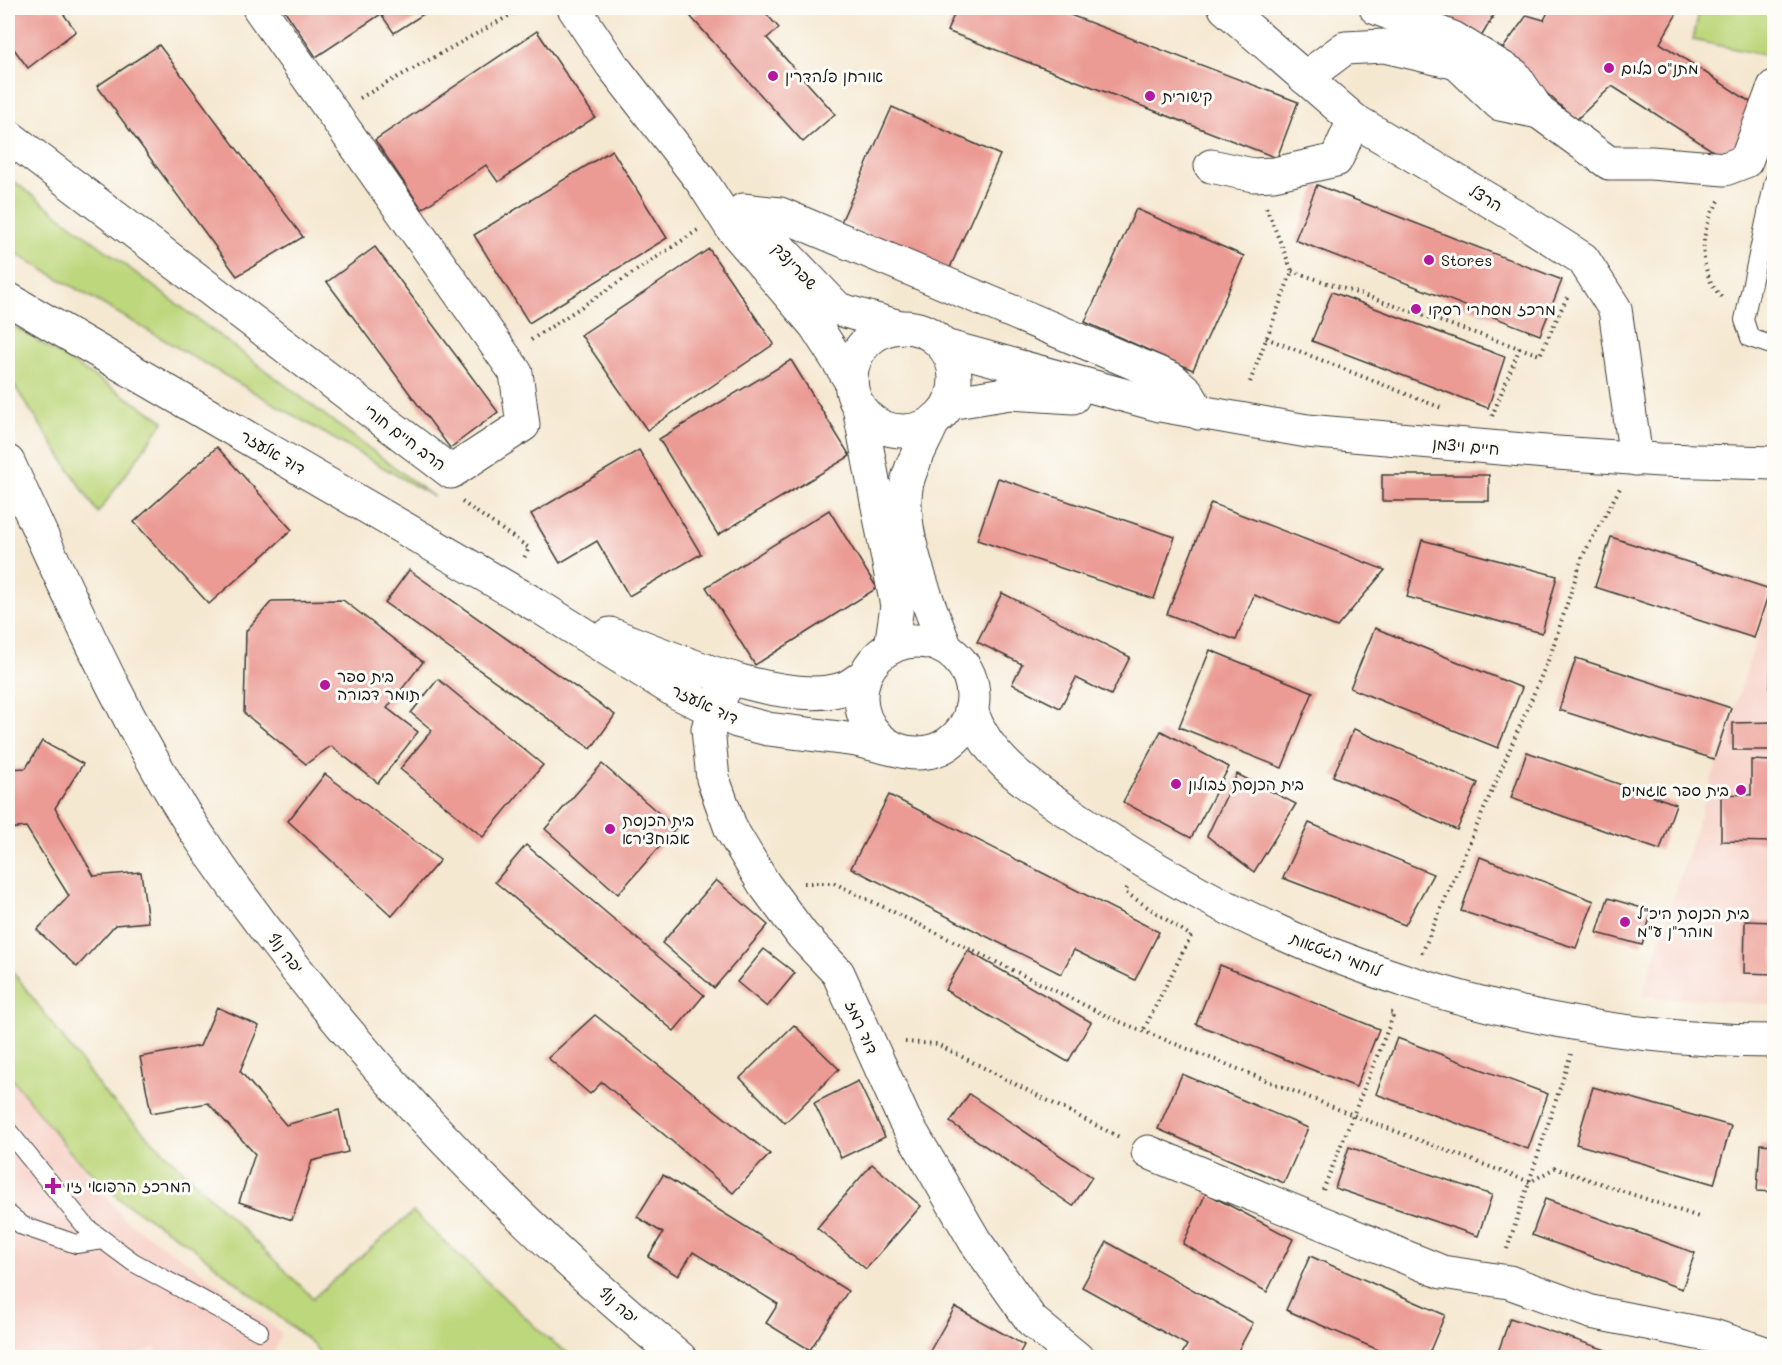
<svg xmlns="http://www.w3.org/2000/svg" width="1782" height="1365" font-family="Mali,'Playpen Sans Hebrew',sans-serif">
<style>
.built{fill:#f7d1c8}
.green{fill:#bdd77c;stroke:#6c7a4c;stroke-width:1.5}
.building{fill:#eb9b94}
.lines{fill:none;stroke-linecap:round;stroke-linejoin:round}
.service-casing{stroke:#3d3b37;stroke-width:20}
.minor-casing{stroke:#3d3b37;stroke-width:35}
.tertiary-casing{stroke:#3d3b37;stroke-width:35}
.path{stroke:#3d3b37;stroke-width:4;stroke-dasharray:1.5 4.5;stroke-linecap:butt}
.service{stroke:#fff;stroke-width:18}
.minor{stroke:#fff;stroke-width:33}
.tertiary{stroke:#fff;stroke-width:33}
.poi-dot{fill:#b5179e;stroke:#fdfcf7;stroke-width:2}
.labels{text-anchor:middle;stroke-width:6;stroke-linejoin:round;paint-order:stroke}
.poi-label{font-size:16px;fill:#1c1c1c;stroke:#fdfcf7;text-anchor:start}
.street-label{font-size:16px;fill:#1c1c1c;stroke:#fdfcf7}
</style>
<rect width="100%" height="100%" fill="#fdfcf7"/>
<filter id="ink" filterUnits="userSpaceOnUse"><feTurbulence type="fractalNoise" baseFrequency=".0167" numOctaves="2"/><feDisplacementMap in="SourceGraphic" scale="12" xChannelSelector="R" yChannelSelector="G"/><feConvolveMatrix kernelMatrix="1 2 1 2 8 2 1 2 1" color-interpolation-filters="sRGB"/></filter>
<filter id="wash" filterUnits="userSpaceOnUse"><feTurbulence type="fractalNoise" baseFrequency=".008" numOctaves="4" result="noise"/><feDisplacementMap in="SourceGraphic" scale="24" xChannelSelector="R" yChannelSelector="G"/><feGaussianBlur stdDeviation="1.35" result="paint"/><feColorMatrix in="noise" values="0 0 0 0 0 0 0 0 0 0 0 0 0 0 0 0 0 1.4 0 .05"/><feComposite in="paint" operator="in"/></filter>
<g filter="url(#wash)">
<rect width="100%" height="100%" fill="#f5e8d1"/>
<g class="built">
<polygon points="1774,585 1774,1005 1642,996"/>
<polygon points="8,1074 125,1220 191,1264 282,1333 272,1357 163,1357 154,1348 130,1357 8,1357"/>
</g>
<g class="green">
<polygon points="1700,8 1774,8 1773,57 1693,40"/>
<polygon points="8,177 434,497 8,249"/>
<polygon points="8,322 164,421 98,513 8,376"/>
<polygon points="8,965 106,1095 313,1298 413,1212 545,1336 573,1357 322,1357 314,1345 190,1245 123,1202 71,1153 8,1074"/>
</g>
<g id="blocks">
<g class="building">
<polygon points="8,8 59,8 76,31 28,68 8,41"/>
<polygon points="283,8 433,8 394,33 381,14 316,57"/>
<polygon points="702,8 736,8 740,11 744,8 761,8 779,28 767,38 835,114 803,142 691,17"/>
<polygon points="957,8 1052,8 1298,102 1277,158 947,31"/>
<polygon points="1422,8 1498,8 1481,37"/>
<polygon points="1550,8 1680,8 1660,43 1761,109 1727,160 1612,86 1576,120 1501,51 1527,15 1544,20"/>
<polygon points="537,31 595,117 498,182 486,165 422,209 375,140"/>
<polygon points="159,45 303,237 237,276 97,86"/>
<polygon points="892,107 1000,155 949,270 841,222"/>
<polygon points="612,150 667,238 529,323 474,235"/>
<polygon points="1317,185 1562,280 1540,335 1295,240"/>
<polygon points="1136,209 1244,256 1193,370 1085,322"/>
<polygon points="375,247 498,412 450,448 327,282"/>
<polygon points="709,249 774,344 647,430 581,335"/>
<polygon points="1332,292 1505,357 1488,408 1312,341"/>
<polygon points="791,360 850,456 718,535 659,439"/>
<polygon points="217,447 292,530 209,604 134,522"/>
<polygon points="639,450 701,554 629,596 597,541 560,563 531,514"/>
<rect x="1382" y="475" width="107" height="26"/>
<polygon points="998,478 1175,537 1154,599 977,540"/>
<polygon points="1211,503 1385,570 1337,627 1254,595 1236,640 1167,614"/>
<polygon points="829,510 877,588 755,665 706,587"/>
<polygon points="1611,537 1770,589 1754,638 1595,587"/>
<polygon points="1422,540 1557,576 1542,633 1407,597"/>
<polygon points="409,570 615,715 591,749 385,603"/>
<polygon points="1002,593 1130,657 1111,695 1076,678 1060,708 1012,684 1022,664 977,642"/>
<polygon points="343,600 423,662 387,708 418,732 378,783 331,746 306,764 244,713 246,631 272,601"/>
<polygon points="1375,628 1522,688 1498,748 1350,688"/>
<polygon points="1210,650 1313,692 1282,768 1179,727"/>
<polygon points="1576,658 1731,708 1714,759 1559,710"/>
<polygon points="1771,658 1774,658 1774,693 1770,693"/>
<polygon points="438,679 543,765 483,837 400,769 432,730 411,713"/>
<polygon points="1774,722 1774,750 1733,750 1733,723"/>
<polygon points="1354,729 1478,783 1457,830 1333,776"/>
<polygon points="1161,731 1229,767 1191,838 1123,802"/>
<polygon points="42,741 83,764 55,808 94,876 141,872 148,922 115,925 77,967 37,930 69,896 26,827 8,829 8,769 26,768"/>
<polygon points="1527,752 1676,804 1660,850 1511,798"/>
<polygon points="1751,760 1772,761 1774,842 1721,841 1721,794 1751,795"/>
<polygon points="602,764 676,828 618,894 545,829"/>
<polygon points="325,774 440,860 392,916 288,821"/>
<polygon points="1237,774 1296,804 1254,872 1207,836"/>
<polygon points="889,795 1159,932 1135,980 1074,950 1061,974 851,868"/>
<polygon points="1309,823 1433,874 1405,925 1283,878"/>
<polygon points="526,845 704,995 674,1031 495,882"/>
<polygon points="1480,857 1594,901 1576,948 1461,911"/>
<polygon points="716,880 768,925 714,988 662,943"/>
<polygon points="1608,898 1652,911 1642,945 1597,933"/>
<polygon points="1745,921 1774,922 1774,974 1744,973"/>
<polygon points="764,949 795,973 767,1007 737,982"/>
<polygon points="968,951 1091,1022 1068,1062 945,990"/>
<polygon points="1220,965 1379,1029 1356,1087 1196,1024"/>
<polygon points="217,1007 259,1026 240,1071 286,1125 339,1110 348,1152 312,1161 292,1220 239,1202 255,1154 208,1103 151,1113 140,1057 200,1046"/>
<polygon points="595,1015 770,1154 733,1193 602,1082 590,1094 548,1058"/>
<polygon points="794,1025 839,1069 785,1123 740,1078"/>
<polygon points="1397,1038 1548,1094 1528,1149 1376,1094"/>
<polygon points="1182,1074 1308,1128 1284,1183 1158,1129"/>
<polygon points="858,1081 885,1137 841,1158 814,1103"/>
<polygon points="1593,1087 1731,1126 1714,1184 1576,1144"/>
<polygon points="969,1094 1092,1177 1073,1206 950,1122"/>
<polygon points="1760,1144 1774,1145 1774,1192 1757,1191"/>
<polygon points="1349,1147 1492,1195 1478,1236 1335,1188"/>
<polygon points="872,1164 921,1206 866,1269 817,1228"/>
<polygon points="663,1175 848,1291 810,1350 766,1323 778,1304 693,1252 678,1276 648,1257 663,1233 637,1217"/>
<polygon points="1206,1193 1293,1239 1267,1292 1183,1244"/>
<polygon points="1545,1199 1695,1253 1682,1289 1532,1235"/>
<polygon points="1107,1242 1253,1323 1234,1358 1180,1358 1187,1345 1082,1287"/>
<polygon points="1310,1256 1445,1315 1427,1358 1397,1358 1286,1310"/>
<polygon points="955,1307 1024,1345 1017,1358 926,1358"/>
<polygon points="1510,1318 1627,1357 1627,1358 1496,1358"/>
</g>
</g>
</g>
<g filter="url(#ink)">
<use href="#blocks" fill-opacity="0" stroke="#3d3b37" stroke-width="1.5"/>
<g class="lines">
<g class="service-casing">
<g id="service">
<polyline points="1774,181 1744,320 1750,338 1774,346"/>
<polyline points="8,1131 87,1228 133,1262 259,1331"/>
<polyline points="8,1214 23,1226 76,1244 103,1240"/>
</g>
</g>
<g class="minor-casing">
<g id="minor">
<polyline points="1225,8 1354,120 1514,215 1583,259 1615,309 1636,459"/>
<polyline points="1305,78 1345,48 1384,46 1457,63 1500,104 1539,112 1514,75 1453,38 1376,8"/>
<polyline points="1539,112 1609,163 1651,163 1725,169 1746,161 1774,87"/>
<polyline points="1211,166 1253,175 1274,174 1336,160 1354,120"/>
<polyline points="743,210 780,214 1172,379 1187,392 1199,413"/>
<path d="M 8,462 C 68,592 127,731 208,850 C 339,1040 502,1211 680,1358"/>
<polyline points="731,678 713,710 708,729 713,779 731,829 764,884 802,935 838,973 904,1119 975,1241 1032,1321 1077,1358"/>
<path d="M 971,709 C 987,763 1039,792 1083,822 C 1284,960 1530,1041 1774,1041"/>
<polyline points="1148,1152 1442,1272 1509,1282 1591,1312 1713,1336 1774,1356"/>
</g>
</g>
<g class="tertiary-casing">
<g id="tertiary">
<polyline points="574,8 612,65 703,183 732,228 815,325 851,381"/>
<polyline points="8,136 451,472 523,425 516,373 259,8"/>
<polyline points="765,233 838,309 900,327"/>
<polyline points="8,299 538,606 678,693 737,721 768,729 856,740 893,749"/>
<circle cx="903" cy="379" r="52"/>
<polyline points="944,346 1160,405 1307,431 1557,453 1660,460 1774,463"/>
<polyline points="949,403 1010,393 1073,397"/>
<polyline points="859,407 897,606 891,647"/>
<path d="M 932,424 C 924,443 909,467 906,488 C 899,532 929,607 946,648"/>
<path d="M 610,634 C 667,656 786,709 845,688 C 852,685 859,679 865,675"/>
<circle cx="917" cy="697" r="56"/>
</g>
</g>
<g class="path">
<polyline points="1489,24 1498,8"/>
<polyline points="360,98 523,8"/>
<path d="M 1719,201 C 1698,231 1697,273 1724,300"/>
<polyline points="1292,271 1540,355 1568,295"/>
<polyline points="1266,338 1444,409"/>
<polyline points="531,340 698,230"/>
<polyline points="1250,382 1292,271 1266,207"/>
<polyline points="1492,416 1520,347"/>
<polyline points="462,502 529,548 523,560"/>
<polyline points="804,883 834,883 1113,1019 1353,1115 1530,1182 1555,1168 1702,1218"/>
<polyline points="1127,888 1125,892 1191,936 1143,1031"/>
<polyline points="1422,953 1550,656 1583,555 1620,488"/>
<polyline points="905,1042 937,1044 1121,1138"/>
<polyline points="1323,1190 1394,1014 1388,1011"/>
<polyline points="1507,1249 1571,1054"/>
</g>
<use href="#service" class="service"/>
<use href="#minor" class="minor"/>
<use href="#tertiary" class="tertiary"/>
</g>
</g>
<g class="poi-dot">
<circle cx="1609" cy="68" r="6"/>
<circle cx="773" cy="76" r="6"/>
<circle cx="1150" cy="96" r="6"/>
<circle cx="1429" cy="260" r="6"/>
<circle cx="1416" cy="309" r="6"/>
<circle cx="325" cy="685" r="6"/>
<circle cx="1176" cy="784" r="6"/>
<circle cx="1741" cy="790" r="6"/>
<circle cx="610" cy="829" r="6"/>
<circle cx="1625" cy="922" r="6"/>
<path d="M50 1177h6v6h6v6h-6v6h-6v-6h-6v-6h6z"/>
</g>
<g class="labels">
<g class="poi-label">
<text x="1621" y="74">מתנ"ס בלום</text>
<text x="785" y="82">אורחן פלהדרין</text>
<text x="1162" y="102">קישורית</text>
<text x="1441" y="266">Stores</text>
<text x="1428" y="315">מרכז מסחרי רסקו</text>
<text x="337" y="682">בית ספר<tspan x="337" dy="18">תומר דבורה</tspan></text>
<text x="1188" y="790">בית הכנסת זבולון</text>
<text x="1729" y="796" text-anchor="end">בית ספר אגמים</text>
<text x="622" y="826">בית הכנסת<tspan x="622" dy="18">אבוחצירא</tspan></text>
<text x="1637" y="919">בית הכנסת היכ"ל<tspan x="1637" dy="18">מוהר"ן ע"מ</tspan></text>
<text x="66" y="1192">המרכז הרפואי זיו</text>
</g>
<g class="street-label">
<text transform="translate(1486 198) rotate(31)" y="6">הרצל</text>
<text transform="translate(795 266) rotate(47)" y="6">שפרינצק</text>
<text transform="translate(405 437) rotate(37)" y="6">הרב חיים חורי</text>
<text transform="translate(1466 446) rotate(5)" y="6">חיים ויצמן</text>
<text transform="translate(273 452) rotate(30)" y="6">דוד אלעזר</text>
<text transform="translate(705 704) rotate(25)" y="6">דוד אלעזר</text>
<text transform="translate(286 953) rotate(52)" y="6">יפה נוף</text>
<text transform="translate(1336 954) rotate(21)" y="6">לוחמי הגטאות</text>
<text transform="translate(862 1027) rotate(66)" y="6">דוד רמז</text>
<text transform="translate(619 1305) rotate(42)" y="6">יפה נוף</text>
</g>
</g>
<rect width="1782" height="1365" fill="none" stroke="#fdfcf7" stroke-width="30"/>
</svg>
